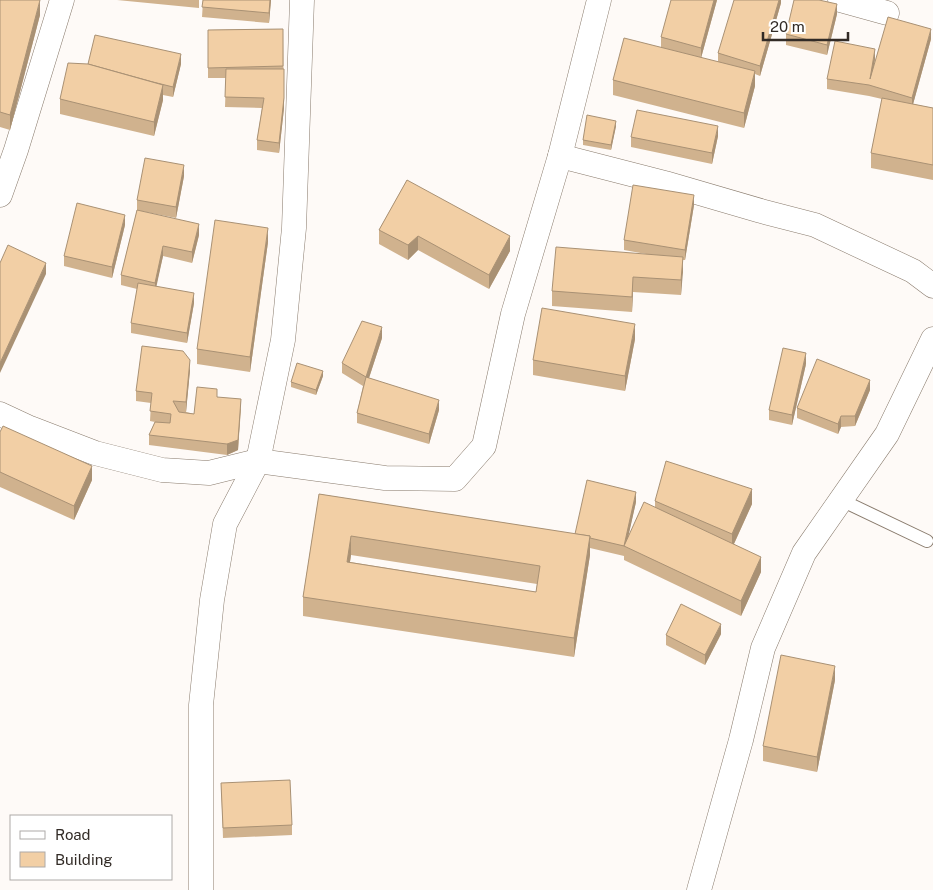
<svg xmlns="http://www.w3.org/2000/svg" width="933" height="890" font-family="'Public Sans',sans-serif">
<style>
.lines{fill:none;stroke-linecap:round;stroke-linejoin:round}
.lane-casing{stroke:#897b6d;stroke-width:14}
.street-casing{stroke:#897b6d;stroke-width:25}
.lane{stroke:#fff;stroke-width:12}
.street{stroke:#fff;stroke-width:24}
.wall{fill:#d0b28e;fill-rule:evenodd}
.shaded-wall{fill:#a99174}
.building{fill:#f2cfa5;stroke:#a99174;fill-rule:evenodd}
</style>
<rect width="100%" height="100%" fill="#fefaf7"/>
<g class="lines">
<g class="lane-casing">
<polyline id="lane" points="841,500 927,541"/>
</g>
<g class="street-casing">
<g id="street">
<polyline points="840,0 887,13"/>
<polyline points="560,156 665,183 761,211 815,225 913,271 933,286"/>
<polyline points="0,195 16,150 62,0"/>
<polyline points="0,414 30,428 95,453 162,470 209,473 258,461 385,478 455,479 484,446 513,314 560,156 599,0"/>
<polyline points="201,890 201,705 212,600 225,524 258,461 283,340 294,228 302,0"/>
<polyline points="699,890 741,740 763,648 804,553 887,434 933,339"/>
</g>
</g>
<use href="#lane" class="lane"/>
<use href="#street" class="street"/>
</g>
<g class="wall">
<polygon points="0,0 40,15 10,130 0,127"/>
<polygon points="117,0 199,0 199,8"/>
<polygon points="203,0 271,0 269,23 202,17"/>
<polygon points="717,0 701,58 718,62 718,53 781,0 781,3 760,76 755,74 755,86 744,128 613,95 613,80 661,48 661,37"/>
<polygon points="837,14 827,55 786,45 786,34"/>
<polygon points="283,29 284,108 279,153 257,150 257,140 262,108 225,107 226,78 208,78 208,30"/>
<polygon points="931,39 913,104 933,108 933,180 871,168 871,153 882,99 869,96 827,89 827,79 875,59 873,69"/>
<polygon points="88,64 181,64 173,97 163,95 163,100 154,136 60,114 60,99"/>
<polygon points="616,126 611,150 583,145 583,140"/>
<polygon points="718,136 712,164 631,147 631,137"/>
<polygon points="184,176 176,218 141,211 199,235 192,263 163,256 156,286 194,303 187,343 131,333 131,323 137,289 121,285 121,275 137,210 137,200"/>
<polygon points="407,180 510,251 489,289 418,250 408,260 379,244 379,230"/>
<polygon points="694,205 685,260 683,260 681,295 633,292 632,312 552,306 552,291 646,254 624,250 624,240"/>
<polygon points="125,225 112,278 64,266 64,256"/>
<polygon points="268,242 250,372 197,364 197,349"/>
<polygon points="382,338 369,378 439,410 429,444 357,423 357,413 363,386 342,373 342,363"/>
<polygon points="635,339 625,391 533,375 533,360"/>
<polygon points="806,364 792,425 769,420 769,410"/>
<polygon points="190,370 186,412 194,414 217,397 241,409 238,450 227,455 149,445 149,435 155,422 150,421 151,403 136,401 136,391"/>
<polygon points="323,376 316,395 291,387 291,382"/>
<polygon points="870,390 855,426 841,427 838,434 797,418 797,408"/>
<polygon points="0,432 92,480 74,520 0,487"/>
<path d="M 319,494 L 575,534 L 636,502 L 628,536 L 655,507 L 655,501 L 752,504 L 734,544 L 761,572 L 741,616 L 624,560 L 624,555 L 624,556 L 590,548 L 590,555 L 574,657 L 303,616 L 303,597 ZM 351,555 L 537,584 L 536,592 L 350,562 Z"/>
<polygon points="721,634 705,665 666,645 666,635"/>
<polygon points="835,680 817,772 763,761 763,746"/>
<polygon points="221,783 292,825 292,835 223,838"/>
</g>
<g class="shaded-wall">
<polygon points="40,0 40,15 10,130 10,115"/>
<polygon points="270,0 271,0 269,23 269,13"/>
<polygon points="714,0 717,0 701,58 701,48"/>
<polygon points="779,0 781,0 781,3 760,76 760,66"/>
<polygon points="837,4 837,14 827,55 827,45"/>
<polygon points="931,29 931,39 912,108 912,98"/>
<polygon points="875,49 875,59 871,86 870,79"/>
<polygon points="181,54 181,64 173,97 173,87"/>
<polygon points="284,69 284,108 279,153 279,143"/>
<polygon points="755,71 755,86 744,128 744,113"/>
<polygon points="163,85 163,100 154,136 154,122"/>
<polygon points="616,121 616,126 611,150 611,145"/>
<polygon points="718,126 718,136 712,164 712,153"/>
<polygon points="184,165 184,176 176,218 176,207"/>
<polygon points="694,195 694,205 685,260 685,250"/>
<polygon points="125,215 125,225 112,278 112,267"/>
<polygon points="199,224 199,235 192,263 192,252"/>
<polygon points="268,228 268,242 250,372 250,357"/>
<polygon points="418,236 418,250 408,260 408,245"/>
<polygon points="510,236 510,251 489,289 489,275"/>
<polygon points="163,246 163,256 155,293 155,283"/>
<polygon points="683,257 683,272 681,295 681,280"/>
<polygon points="46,263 46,274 0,373 0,363"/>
<polygon points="633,277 633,292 632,312 632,297"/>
<polygon points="194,293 194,303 187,343 187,333"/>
<polygon points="635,324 635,339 625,391 625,376"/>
<polygon points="382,327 382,338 366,387 366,377"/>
<polygon points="806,353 806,364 792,425 792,415"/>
<polygon points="190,360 190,370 186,412 186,402"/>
<polygon points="323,371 323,376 316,395 316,390"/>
<polygon points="870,380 870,390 855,426 855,416"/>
<polygon points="241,399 238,450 227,455 227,444"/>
<polygon points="439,400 439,410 429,444 429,434"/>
<polygon points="841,416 841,427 838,434 838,424"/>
<polygon points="92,466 92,480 74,520 74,506"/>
<polygon points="752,489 752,504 732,548 732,534"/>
<polygon points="636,492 636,502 626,547 624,546 624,556 624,546"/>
<polygon points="351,536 351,555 347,581 347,562"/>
<polygon points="590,536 590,555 574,657 574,638"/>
<polygon points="761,557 761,572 741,616 741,601"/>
<polygon points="721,624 721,634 705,665 705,655"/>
<polygon points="835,666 835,680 817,772 817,757"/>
</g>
<g class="building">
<polygon points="0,0 40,0 10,115 0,112"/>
<polygon points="203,0 270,0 269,13 202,7"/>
<polygon points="671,0 714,0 701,48 661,37"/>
<polygon points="734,0 779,0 760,66 718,53"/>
<polygon points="794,0 819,0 837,4 827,45 786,34"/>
<polygon points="888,17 931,29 912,98 869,85 827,79 835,41 875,49 870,79"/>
<polygon points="283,29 283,66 208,68 208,30"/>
<polygon points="95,35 181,54 173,87 153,82 88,64"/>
<polygon points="624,38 755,71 744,113 613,80"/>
<polygon points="68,63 88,64 163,85 154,122 60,99"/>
<polygon points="226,69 284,69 284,98 279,143 257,140 264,98 225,97"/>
<polygon points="882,98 933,108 933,165 871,153"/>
<polygon points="637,110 718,126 712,153 631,137"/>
<polygon points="587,115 616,121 611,145 583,140"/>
<polygon points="145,158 184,165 176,207 137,200"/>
<polygon points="407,180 510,236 489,275 418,236 408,245 379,230"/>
<polygon points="633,185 694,195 685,250 624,240"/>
<polygon points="77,203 125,215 112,267 64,256"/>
<polygon points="137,210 199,224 192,252 163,246 155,283 121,275"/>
<polygon points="215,220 268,228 250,357 197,349"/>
<polygon points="8,245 46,263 0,363 0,263"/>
<polygon points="556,247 683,257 681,280 633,277 632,297 552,291"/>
<polygon points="138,283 194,293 187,333 131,323"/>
<polygon points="542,308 635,324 625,376 533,360"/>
<polygon points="362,321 382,327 366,377 342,363"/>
<polygon points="142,346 183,351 190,360 186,402 173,401 179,412 194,414 197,387 217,389 217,397 241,399 238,440 227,444 149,435 155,422 170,423 171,414 150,411 152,393 136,391"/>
<polygon points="783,348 806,353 792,415 769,410"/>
<polygon points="817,359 870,380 855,416 841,416 838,424 797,408"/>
<polygon points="297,363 323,371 316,390 291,382"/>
<polygon points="366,377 439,400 429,434 357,413"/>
<polygon points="3,426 92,466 74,506 0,472 0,432"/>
<polygon points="666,461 752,489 732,534 655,501"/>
<polygon points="587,480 636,492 624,546 590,538 590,536 575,534"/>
<path d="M 319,494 L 590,536 L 574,638 L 303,597 ZM 351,536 L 540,566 L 536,592 L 347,562 Z"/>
<polygon points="644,502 761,557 741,601 624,546"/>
<polygon points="681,604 721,624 705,655 666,635"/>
<polygon points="781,655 835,666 817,757 763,746"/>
<polygon points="290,780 292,825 223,828 221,783"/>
</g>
<rect x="10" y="815" width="162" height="65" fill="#ffffff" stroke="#adaaa8"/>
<rect x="20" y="831" width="25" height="8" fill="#ffffff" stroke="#adaaa8"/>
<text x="55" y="840" font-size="15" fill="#322b26">Road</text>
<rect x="20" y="852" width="25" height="15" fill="#f2cfa5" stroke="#adaaa8"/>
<text x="55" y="865" font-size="15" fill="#322b26">Building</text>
<path d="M763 32v8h85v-8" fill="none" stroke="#322b26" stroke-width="2.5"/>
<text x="770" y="32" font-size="15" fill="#322b26" stroke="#ffffff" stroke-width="4" paint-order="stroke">20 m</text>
</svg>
